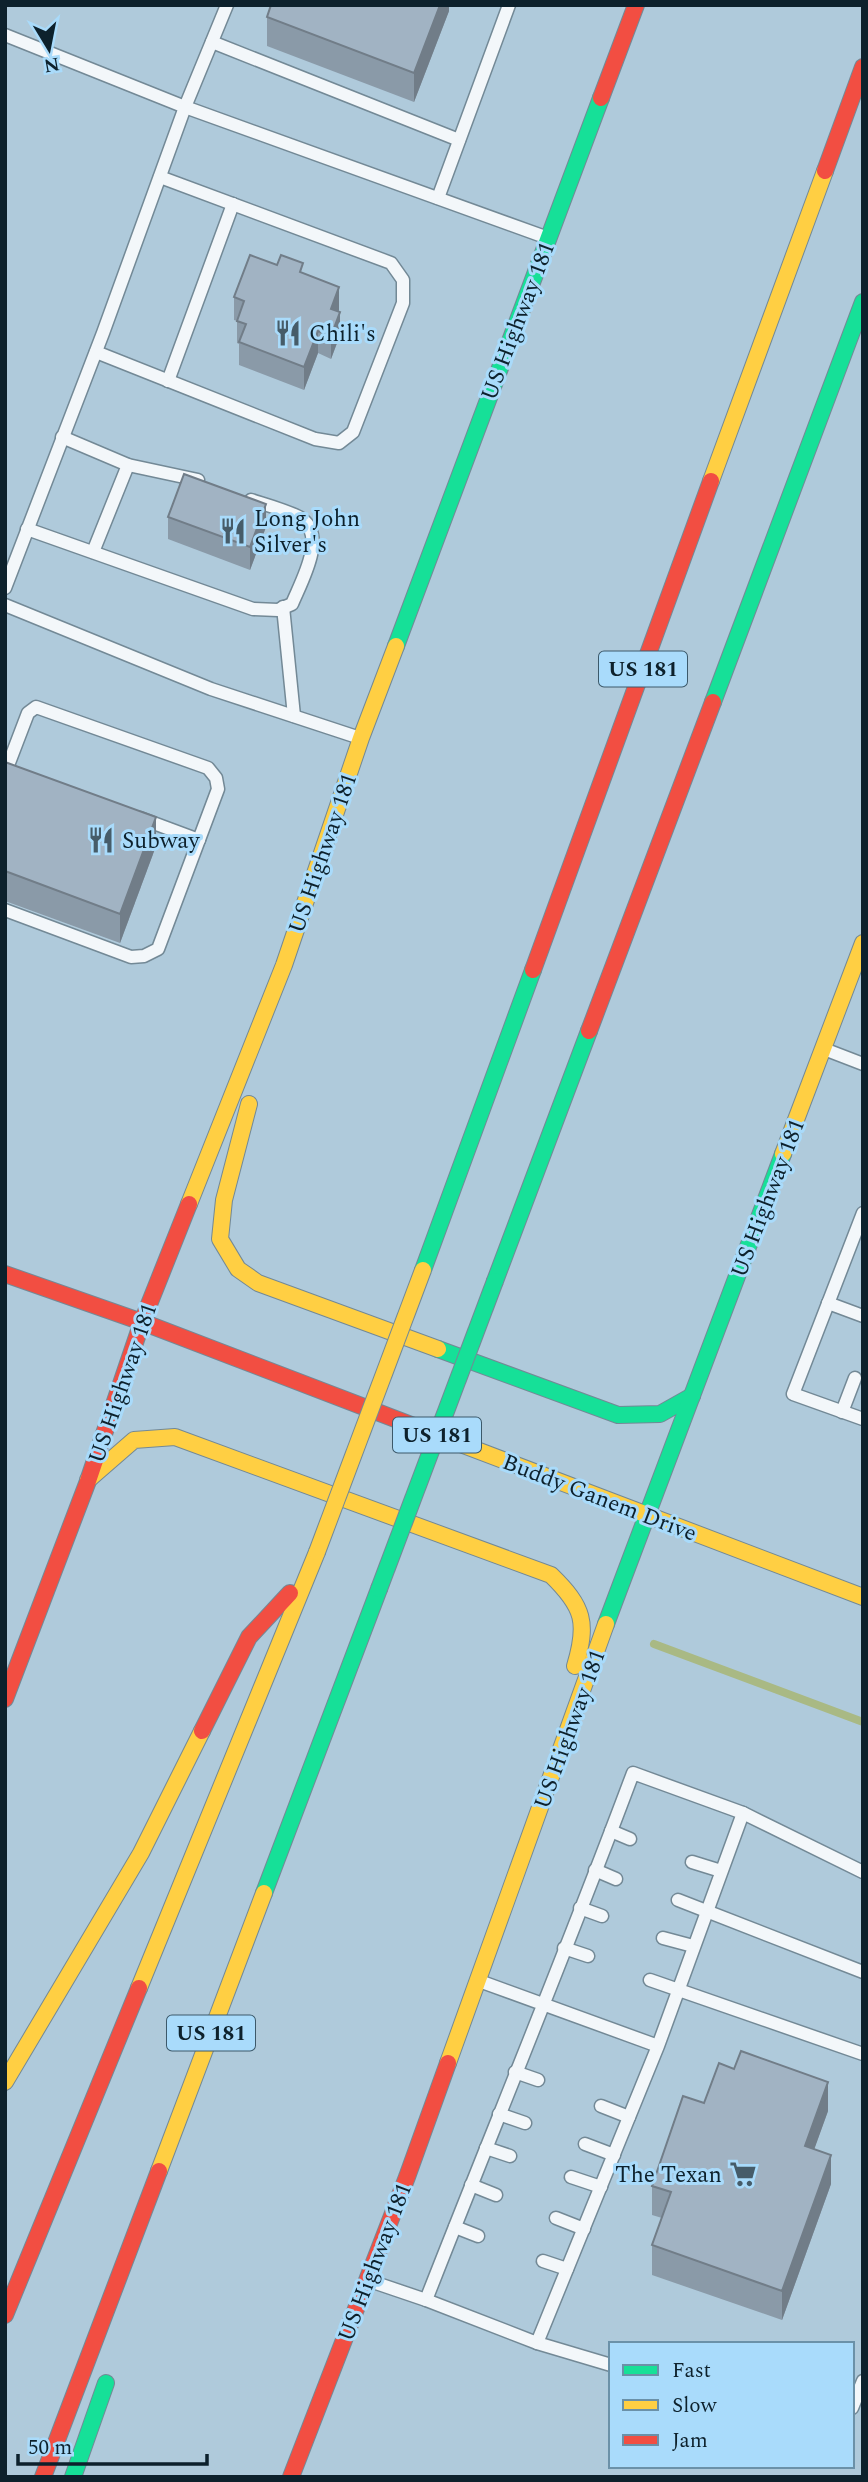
<svg xmlns="http://www.w3.org/2000/svg" width="868" height="2482" font-family="Spectral,serif">
<style>
.lines{fill:none;stroke-linecap:round;stroke-linejoin:round}
.stream{stroke:#a9b984;stroke-width:8}
.lane-casing{stroke:#738996;stroke-width:15}
.fast-casing{stroke:#738996;stroke-width:18}
.slow-casing{stroke:#738996;stroke-width:18}
.jam-casing{stroke:#738996;stroke-width:18}
.lane{stroke:#f3f7fa;stroke-width:12}
.fast{stroke:#16e098;stroke-width:16}
.slow{stroke:#ffcf43;stroke-width:16}
.jam{stroke:#f24e42;stroke-width:16}
.fast-bridge-casing{stroke:#738996;stroke-width:18;stroke-linecap:butt}
.slow-bridge-casing{stroke:#738996;stroke-width:18;stroke-linecap:butt}
.fast-bridge{stroke:#16e098;stroke-width:16}
.slow-bridge{stroke:#ffcf43;stroke-width:16}
.wall{fill:#8a9aa8}
.shaded-wall{fill:#717d88}
.building{fill:#a1b3c3;stroke:#717d88;stroke-width:2}
.labels{text-anchor:middle;stroke-width:6;stroke-linejoin:round;paint-order:stroke}
.shield{fill:#a9dbfb;stroke:#3c596a;stroke-width:2}
.shield-label{font-size:21px;font-weight:bold;fill:#0d212c}
.street-label{font-size:23px;fill:#0d212c;stroke:#a9dbfb}
.poi-label{font-size:23px;fill:#0d212c;stroke:#a9dbfb;text-anchor:start}
</style>
<rect width="100%" height="100%" fill="#afcadb"/>
<g class="lines">
<polyline class="stream" points="654,1644 863,1722"/>
<g class="lane-casing">
<g id="lane">
<polyline points="5,35 185,107 548,238"/>
<polyline points="212,42 459,140"/>
<polyline points="438,198 509,5"/>
<polyline points="96,352 315,439 339,443 353,432 403,303 403,280 391,263 160,177"/>
<polyline points="168,381 233,204"/>
<polyline points="62,437 128,465 198,480"/>
<path d="M 27,529 L 253,609 L 278,610 L 292,604 C 301,582 327,537 302,519 C 293,512 263,504 251,500"/>
<polyline points="93,552 128,465"/>
<polyline points="5,588 103,333 185,107 227,5"/>
<polyline points="5,605 211,689 360,738"/>
<polyline points="283,607 294,716"/>
<polyline points="140,818 199,840"/>
<polyline points="5,910 131,957 144,956 158,949 218,789 216,778 208,768 36,707 28,713 7,768"/>
<polyline points="824,1049 863,1064"/>
<polyline points="863,1213 793,1394 863,1419"/>
<polyline points="828,1303 863,1316"/>
<polyline points="842,1412 855,1378"/>
<polyline points="743,1813 863,1872"/>
<polyline points="611,1831 630,1839"/>
<polyline points="692,1862 721,1871"/>
<polyline points="595,1870 616,1879"/>
<polyline points="678,1900 863,1972"/>
<polyline points="580,1908 602,1916"/>
<polyline points="663,1938 693,1946"/>
<polyline points="564,1948 588,1956"/>
<polyline points="650,1980 863,2054"/>
<path d="M 482,1982 L 658,2046 L 537,2343 L 426,2300 C 495,2124 567,1950 633,1773 L 743,1813 L 658,2046"/>
<polyline points="515,2072 538,2080"/>
<polyline points="601,2106 629,2117"/>
<polyline points="499,2114 525,2123"/>
<polyline points="585,2144 614,2155"/>
<polyline points="486,2148 510,2156"/>
<polyline points="571,2177 601,2187"/>
<polyline points="471,2185 496,2195"/>
<polyline points="556,2218 584,2229"/>
<polyline points="455,2227 478,2236"/>
<polyline points="543,2261 567,2269"/>
<polyline points="370,2281 426,2300"/>
<polyline points="537,2343 611,2365"/>
<polyline points="852,2408 863,2381"/>
</g>
</g>
<g class="fast-casing">
<g id="fast">
<polyline points="396,646 601,98"/>
<polyline points="713,702 863,302"/>
<polyline points="423,1270 533,970"/>
<polyline points="495,1281 589,1031"/>
<polyline points="438,1349 618,1415 660,1414 692,1396"/>
<polyline points="606,1624 783,1154"/>
<polyline points="264,1893 379,1589"/>
<polyline points="73,2477 106,2383"/>
</g>
</g>
<g class="slow-casing">
<g id="slow">
<polyline points="711,481 825,171"/>
<polyline points="249,1104 224,1200 220,1239 238,1269 258,1283 438,1349"/>
<polyline points="783,1154 863,943"/>
<polyline points="189,1204 284,965 361,738 396,646"/>
<polyline points="445,1438 863,1597"/>
<path d="M 88,1480 L 134,1440 L 175,1437 L 551,1575 C 584,1607 588,1623 575,1666"/>
<polyline points="139,1988 317,1552"/>
<polyline points="448,2063 606,1624"/>
<polyline points="5,2082 141,1853 202,1731"/>
<polyline points="159,2171 264,1893"/>
</g>
</g>
<g class="jam-casing">
<g id="jam">
<polyline points="601,98 636,5"/>
<polyline points="825,171 863,67"/>
<polyline points="533,970 711,481"/>
<polyline points="589,1031 713,702"/>
<polyline points="5,1274 142,1322 445,1438"/>
<polyline points="5,1699 88,1481 142,1322 189,1204"/>
<polyline points="202,1731 249,1637 290,1593"/>
<polyline points="5,2315 139,1988"/>
<polyline points="43,2477 159,2171"/>
<polyline points="291,2477 407,2177 448,2063"/>
</g>
</g>
<use href="#lane" class="lane"/>
<use href="#fast" class="fast"/>
<use href="#slow" class="slow"/>
<use href="#jam" class="jam"/>
<g class="fast-bridge-casing">
<polyline id="fast-bridge" points="379,1589 495,1281"/>
</g>
<g class="slow-bridge-casing">
<polyline id="slow-bridge" points="317,1552 423,1270"/>
</g>
<use href="#fast-bridge" class="fast-bridge"/>
<use href="#slow-bridge" class="slow-bridge"/>
</g>
<g class="wall">
<polygon points="449,5 449,11 414,102 267,46 267,17"/>
<polygon points="277,265 303,273 339,310 340,335 331,359 318,353 304,390 239,365 239,344 237,343 237,321 234,320 234,297"/>
<polygon points="168,517 266,527 250,570 168,539"/>
<polygon points="5,762 156,846 120,943 5,901"/>
<polygon points="704,2103 828,2111 814,2149 831,2184 782,2320 652,2275 652,2245 662,2218 652,2215 652,2186"/>
</g>
<g class="shaded-wall">
<polygon points="440,5 449,5 449,11 414,102 414,73"/>
<polygon points="339,287 339,310 331,332 331,309"/>
<polygon points="340,312 340,335 331,359 331,336"/>
<polygon points="318,331 318,353 304,390 304,367"/>
<polygon points="266,504 266,527 250,570 250,547"/>
<polygon points="156,817 156,846 120,943 120,914"/>
<polygon points="828,2082 828,2111 805,2175 805,2146"/>
<polygon points="831,2155 831,2184 782,2320 782,2291"/>
</g>
<g class="building">
<polygon points="271,5 440,5 414,73 267,17"/>
<polygon points="250,255 277,265 281,255 303,263 300,272 339,287 331,309 340,312 331,336 318,331 304,367 239,342 246,324 237,321 244,301 234,297"/>
<polygon points="184,474 266,504 250,547 168,517"/>
<polygon points="5,762 156,817 120,914 5,871"/>
<polygon points="741,2051 828,2082 805,2146 831,2155 782,2291 652,2245 671,2192 652,2186 683,2096 704,2103 719,2063 734,2069"/>
</g>
<defs>
<g id="restaurant-bare" transform="scale(2.1)"><path d="M-5-6h1v4h1v-4h1v4h1v-4h1v5L-1.5 .5V6h-2V.5L-5-1ZM5-6V6H3V1.5H1.5Q1.5-4 5-6Z" fill="#465c69" stroke="#a9dbfb" stroke-width="2.5" paint-order="stroke"/></g>
<g id="supermarket-bare" transform="scale(2.1)"><path d="M-6-5.5h2.5l.6 2H6L4.5 2H-2.5L-4.4-4H-6ZM-1.5 3.2a1.3 1.3 0 1 0 .1 0ZM3 3.2a1.3 1.3 0 1 0 .1 0Z" fill="#465c69" stroke="#a9dbfb" stroke-width="2.5" paint-order="stroke"/></g>
</defs>
<g fill-rule="evenodd">
<use href="#restaurant-bare" x="288" y="333"/>
<use href="#restaurant-bare" x="233" y="531"/>
<use href="#restaurant-bare" x="101" y="840"/>
<use href="#supermarket-bare" x="743" y="2174"/>
</g>
<g class="labels">
<g class="shield">
<rect x="599" y="651.5" width="88" height="35" rx="5"/>
<rect x="393" y="1417.5" width="88" height="35" rx="5"/>
<rect x="167" y="2015.5" width="88" height="35" rx="5"/>
</g>
<g class="shield-label">
<text x="643" y="676">US 181</text>
<text x="437" y="1442">US 181</text>
<text x="211" y="2040">US 181</text>
</g>
<g class="street-label">
<text transform="translate(517 321) rotate(-69)" y="8">US Highway 181</text>
<text transform="translate(322 853) rotate(-71)" y="8">US Highway 181</text>
<text transform="translate(767 1198) rotate(-69)" y="8">US Highway 181</text>
<text transform="translate(122 1383) rotate(-71)" y="8">US Highway 181</text>
<text transform="translate(600 1497) rotate(21)" y="8">Buddy Ganem Drive</text>
<text transform="translate(569 1729) rotate(-70)" y="8">US Highway 181</text>
<text transform="translate(374 2262) rotate(-69)" y="8">US Highway 181</text>
</g>
<g class="poi-label">
<text x="309" y="341">Chili's</text>
<text x="254" y="526">Long John<tspan x="254" dy="26">Silver's</tspan></text>
<text x="122" y="848">Subway</text>
<text x="722" y="2182" text-anchor="end">The Texan</text>
</g>
</g>
<rect width="868" height="2482" fill="none" stroke="#0d212c" stroke-width="14"/>
<rect x="609" y="2342" width="245" height="126" fill="#a9dbfb" stroke="#6b91a8" stroke-width="2"/>
<rect x="623" y="2365" width="35" height="10" fill="#16e098" stroke="#6b91a8" stroke-width="2"/>
<text x="672" y="2377" font-size="21" fill="#0d212c">Fast</text>
<rect x="623" y="2400" width="35" height="10" fill="#ffcf43" stroke="#6b91a8" stroke-width="2"/>
<text x="672" y="2412" font-size="21" fill="#0d212c">Slow</text>
<rect x="623" y="2435" width="35" height="10" fill="#f24e42" stroke="#6b91a8" stroke-width="2"/>
<text x="672" y="2447" font-size="21" fill="#0d212c">Jam</text>
<g transform="translate(49 49) rotate(170)" stroke="#a9dbfb" stroke-width="5" paint-order="stroke">
<path d="M0-5L12 26L0 18L-12 26Z" fill="#0d212c"/>
<text y="-10" font-size="19" font-weight="bold" text-anchor="middle" fill="#0d212c">N</text>
</g>
<path d="M18 2454v10h189v-10" fill="none" stroke="#0d212c" stroke-width="3.5"/>
<text x="28" y="2454" font-size="21" fill="#0d212c" stroke="#a9dbfb" stroke-width="5" paint-order="stroke">50 m</text>
</svg>
